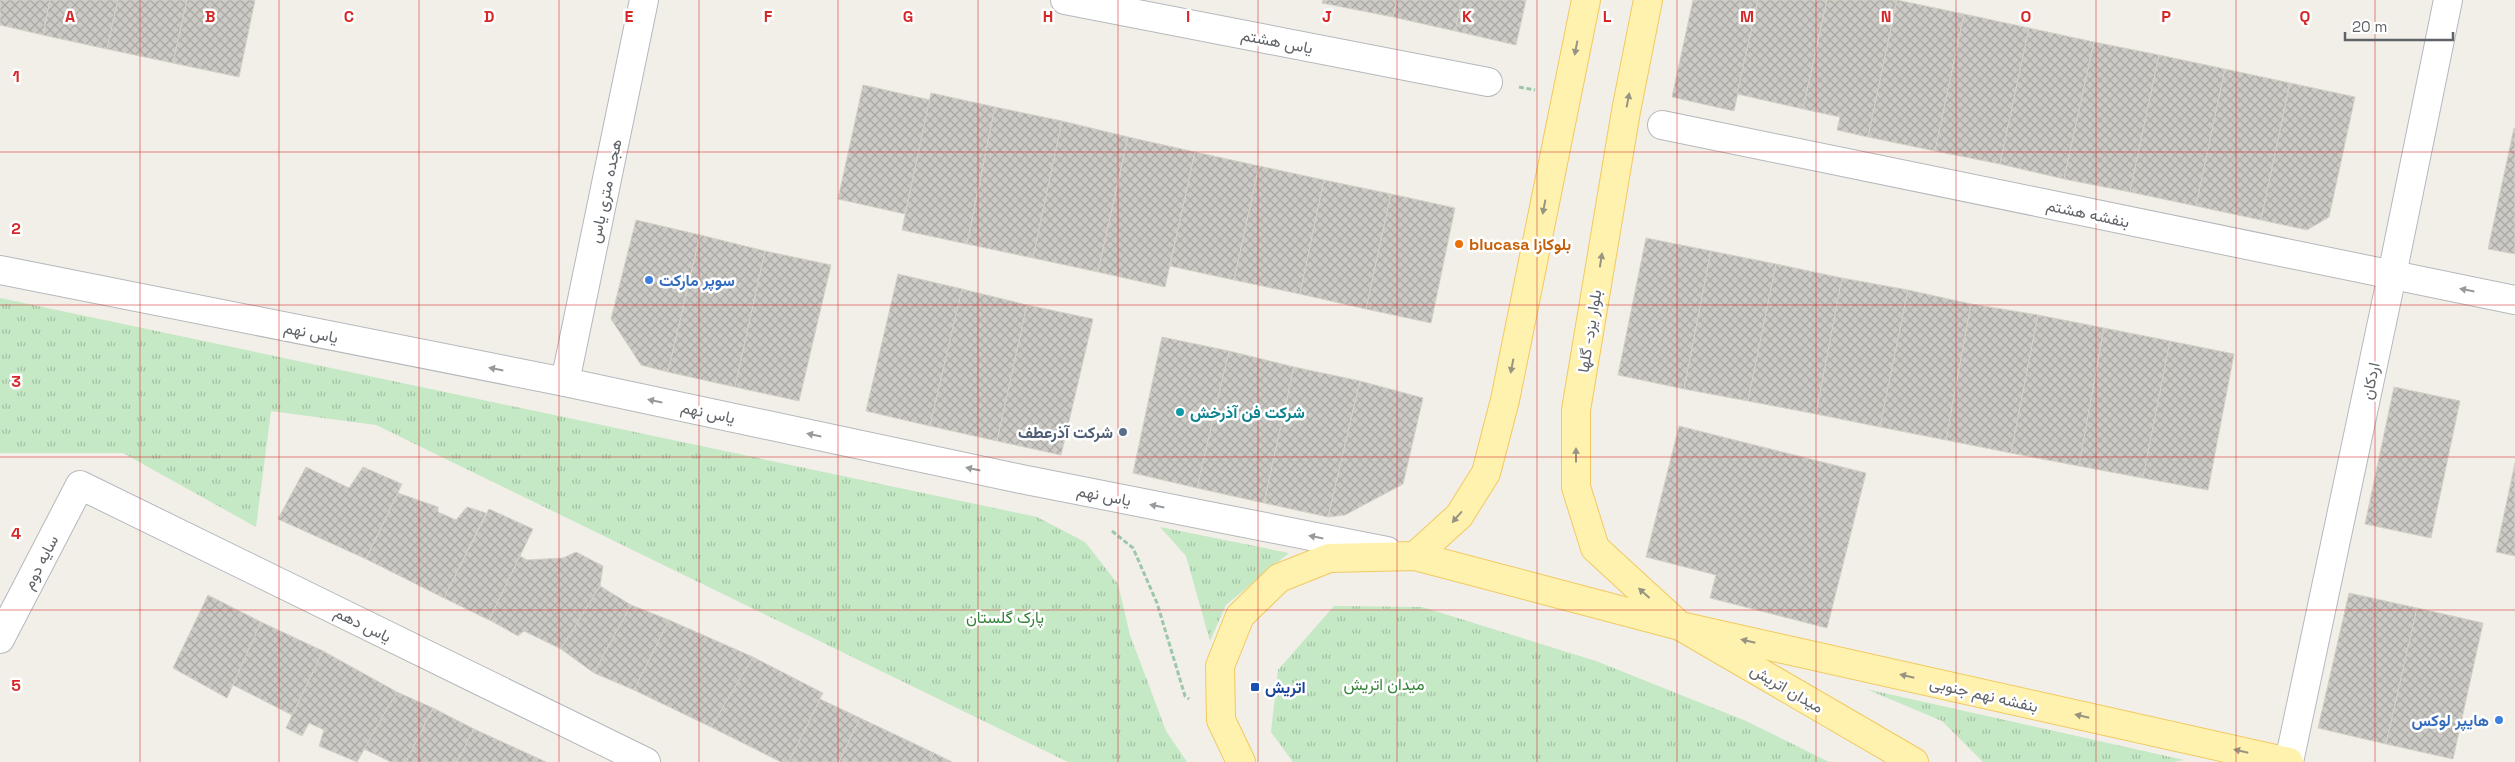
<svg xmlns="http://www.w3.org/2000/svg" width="2515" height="762" font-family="'Space Grotesk',Vazirmatn,sans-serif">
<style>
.grass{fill:url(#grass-tufts)}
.building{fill:url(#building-cross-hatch);stroke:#d6d1c6}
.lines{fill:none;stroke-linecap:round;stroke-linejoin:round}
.minor-casing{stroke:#b5b8bc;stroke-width:30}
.major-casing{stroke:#f2c960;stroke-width:30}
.path{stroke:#9cc7a9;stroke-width:3;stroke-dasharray:5 2.5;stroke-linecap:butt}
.minor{stroke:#fff;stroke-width:28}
.major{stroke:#fff2af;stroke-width:28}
.oneway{fill:#979581}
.oneway2{fill:#979a9d}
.grid{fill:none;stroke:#d62828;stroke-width:1;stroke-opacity:0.55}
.food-dot{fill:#e8710a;stroke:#fff;stroke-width:2}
.shop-dot{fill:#3f7fe0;stroke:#fff;stroke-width:2}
.culture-dot{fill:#0f9aa8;stroke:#fff;stroke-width:2}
.service-dot{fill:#5c6f8a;stroke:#fff;stroke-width:2}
.transit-dot{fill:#1a4fb4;stroke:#fff;stroke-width:2}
.labels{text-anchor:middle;stroke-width:5;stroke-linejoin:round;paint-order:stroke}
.street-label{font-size:16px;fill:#5f6368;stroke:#fff}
.food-label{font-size:16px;font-weight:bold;fill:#c56008;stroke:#fff;text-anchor:start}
.shop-label{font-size:16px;font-weight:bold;fill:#366cbe;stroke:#fff;text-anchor:start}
.culture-label{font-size:16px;font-weight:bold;fill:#0d838f;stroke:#fff;text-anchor:start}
.service-label{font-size:16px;font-weight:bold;fill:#4e5e75;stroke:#fff;text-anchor:end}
.park-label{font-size:16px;fill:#348238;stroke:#fff}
.transit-label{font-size:16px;font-weight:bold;fill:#164399;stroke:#fff;text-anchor:start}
.grid-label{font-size:16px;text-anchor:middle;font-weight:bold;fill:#d62828;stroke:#fff;stroke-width:5;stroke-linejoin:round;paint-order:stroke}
</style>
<defs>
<pattern id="grass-tufts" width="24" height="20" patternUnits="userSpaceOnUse" patternTransform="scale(1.25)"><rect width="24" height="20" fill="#c5e8c5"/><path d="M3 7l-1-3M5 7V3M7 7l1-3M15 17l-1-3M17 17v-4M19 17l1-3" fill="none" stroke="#a3c0a4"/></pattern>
<pattern id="building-cross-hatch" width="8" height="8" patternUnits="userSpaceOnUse" patternTransform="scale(1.25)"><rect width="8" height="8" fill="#cccac5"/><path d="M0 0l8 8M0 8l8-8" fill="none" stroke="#a9a8a4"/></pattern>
</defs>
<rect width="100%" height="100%" fill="#f1efe8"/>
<g class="grass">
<polygon points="0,298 1037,517 1085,542 1118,584 1130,635 1166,731 1187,762 1068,762 376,425 271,411 256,527 123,453 0,453"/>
<polygon points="1160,527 1289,553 1226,605 1210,641 1186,556"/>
<polygon points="1334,606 1422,607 1596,661 1746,721 1829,762 1293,762 1271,732 1278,670"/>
<polygon points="1866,689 2184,760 2173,762 1983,762 1942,721"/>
</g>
<g class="building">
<polygon points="0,0 50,0 43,35 0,25"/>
<polygon points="50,0 118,0 107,49 43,35"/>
<polygon points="118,0 187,0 173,63 107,49"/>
<polygon points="187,0 255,0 239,77 173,63"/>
<polygon points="1323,0 1397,0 1393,17 1322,3"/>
<polygon points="1397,0 1462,0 1455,31 1393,17"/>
<polygon points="1462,0 1526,0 1516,45 1455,31"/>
<polygon points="1693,0 1758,0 1734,111 1672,97"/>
<polygon points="1758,0 1827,0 1803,109 1737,94"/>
<polygon points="1827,0 1897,0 1868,137 1837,130 1840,117 1803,109"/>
<polygon points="1897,0 1964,14 1935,151 1868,137"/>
<polygon points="1964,14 2029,28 2000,164 1935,151"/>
<polygon points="2029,28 2094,42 2064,179 2000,164"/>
<polygon points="2094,42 2159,55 2130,192 2064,179"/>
<polygon points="2159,55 2225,69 2196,206 2130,192"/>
<polygon points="2225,69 2290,83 2261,220 2196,206"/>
<polygon points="2290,83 2355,97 2329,217 2307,230 2261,220"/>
<polygon points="863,85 930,100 905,214 838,199"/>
<polygon points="931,93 995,107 967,244 902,230"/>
<polygon points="995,107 1062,121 1033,258 967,244"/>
<polygon points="1062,121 1128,137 1098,272 1033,258"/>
<polygon points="2514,128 2515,128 2515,254 2488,249"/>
<polygon points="1128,137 1195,152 1165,287 1098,272"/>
<polygon points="1195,152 1259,166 1234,280 1170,266"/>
<polygon points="1259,166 1324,180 1300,294 1234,280"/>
<polygon points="1324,180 1391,194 1366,309 1300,294"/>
<polygon points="1391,194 1455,208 1431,323 1366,309"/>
<polygon points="636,220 700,235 668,372 641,365 611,319"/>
<polygon points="700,235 765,251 735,387 668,372"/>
<polygon points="1646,238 1711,251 1684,389 1618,375"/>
<polygon points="765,251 831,265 799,401 735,387"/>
<polygon points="1711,251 1776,264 1748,401 1684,389"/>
<polygon points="1776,264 1842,278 1816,414 1748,401"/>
<polygon points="898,274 962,289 930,426 866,411"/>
<polygon points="1842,278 1908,290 1880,427 1816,414"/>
<polygon points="962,289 1027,305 997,441 930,426"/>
<polygon points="1908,290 1971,304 1946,440 1880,427"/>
<polygon points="1971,304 2038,315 2011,453 1946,440"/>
<polygon points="1027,305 1093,319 1061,455 997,441"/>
<polygon points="2038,315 2104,328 2079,466 2011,453"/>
<polygon points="2104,328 2170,341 2143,478 2079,466"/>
<polygon points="1162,337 1229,351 1197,488 1133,473"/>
<polygon points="2170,341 2234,354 2208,490 2143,478"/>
<polygon points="1229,351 1294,367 1264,503 1197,488"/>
<polygon points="1294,367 1360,381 1328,517 1264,503"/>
<polygon points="1360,381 1423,398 1403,484 1345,515 1328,517"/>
<polygon points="2394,387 2460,401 2431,538 2365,524"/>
<polygon points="1679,426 1866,473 1827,628 1710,598 1716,575 1646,557"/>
<polygon points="2515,463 2515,556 2496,552"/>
<polygon points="306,467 349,488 363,467 402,484 366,559 278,519"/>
<polygon points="398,493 438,507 438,512 456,520 467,507 486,513 444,598 366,559"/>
<polygon points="489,509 533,529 489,620 444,598"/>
<polygon points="576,552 603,566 600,586 561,649 524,631 518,636 486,618 489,620 520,556 527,560 563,558"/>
<polygon points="600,586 631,605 594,673 561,649"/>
<polygon points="2349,593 2417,608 2386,744 2318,728"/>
<polygon points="208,595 261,622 227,698 173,668"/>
<polygon points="631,605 669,620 634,690 594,673"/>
<polygon points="2417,608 2483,623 2453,759 2386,744"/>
<polygon points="669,620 753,657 711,727 634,690"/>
<polygon points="261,622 323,651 292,715 233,685"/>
<polygon points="323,651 397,692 357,762 319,746 324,730 309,723 302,736 286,728"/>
<polygon points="753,657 823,693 789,762 781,762 711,727"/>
<polygon points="397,692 433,708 406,762 391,762 364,749"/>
<polygon points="820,699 860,718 839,762 789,762"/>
<polygon points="433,708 474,729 457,762 406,762"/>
<polygon points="860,718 934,753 930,762 839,762"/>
<polygon points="474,729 546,762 457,762"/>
<polygon points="934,753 952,762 930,762"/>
</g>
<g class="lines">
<g class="minor-casing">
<g id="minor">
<polyline points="1065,0 1488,82"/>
<polyline points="1662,125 2515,300"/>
<polyline points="0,270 565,382 1021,479 1387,551"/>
<polyline points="565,382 644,0"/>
<polyline points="0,639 80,485 646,762"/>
<polyline points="2289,762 2392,275 2448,0"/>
</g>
</g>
<g class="major-casing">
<g id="major">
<polyline points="1648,0 1626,111 1576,410 1576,487 1595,548 1680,626 2289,762"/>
<polyline points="1415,556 1459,516 1486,473 1505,400 1586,0"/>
<polyline points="1241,762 1221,720 1220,666 1240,616 1279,578 1329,558 1415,556 1680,626 1914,762"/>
</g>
</g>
<g class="path">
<polyline points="1519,87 1535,90"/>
<polyline points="1112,531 1133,548 1157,603 1185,696 1189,699"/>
</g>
<use href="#minor" class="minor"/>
<use href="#major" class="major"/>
</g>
<defs><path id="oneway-solid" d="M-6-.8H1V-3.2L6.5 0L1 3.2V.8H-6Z" transform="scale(1.25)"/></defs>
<g class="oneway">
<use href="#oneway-solid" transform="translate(1576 48) rotate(101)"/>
<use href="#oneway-solid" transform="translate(1628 100) rotate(-79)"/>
<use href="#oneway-solid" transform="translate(1544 207) rotate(101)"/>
<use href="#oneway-solid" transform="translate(1601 260) rotate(-81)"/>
<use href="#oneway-solid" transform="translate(1512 366) rotate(101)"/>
<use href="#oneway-solid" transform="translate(1576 455) rotate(-90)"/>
<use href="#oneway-solid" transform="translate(1457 517) rotate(131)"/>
<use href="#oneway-solid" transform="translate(1644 593) rotate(-138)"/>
<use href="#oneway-solid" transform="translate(1748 641) rotate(-167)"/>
<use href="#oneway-solid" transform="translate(1907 676) rotate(-167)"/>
<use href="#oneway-solid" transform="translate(2082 716) rotate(-167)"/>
<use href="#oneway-solid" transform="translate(2241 751) rotate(-167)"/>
</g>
<g class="oneway2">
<use href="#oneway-solid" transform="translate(2467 290) rotate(-169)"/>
<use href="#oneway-solid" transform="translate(496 369) rotate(-169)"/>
<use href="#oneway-solid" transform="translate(655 401) rotate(-168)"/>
<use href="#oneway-solid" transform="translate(814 435) rotate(-168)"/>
<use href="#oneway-solid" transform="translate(973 469) rotate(-168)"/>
<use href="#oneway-solid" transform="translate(1157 506) rotate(-169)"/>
<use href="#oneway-solid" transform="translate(1316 537) rotate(-169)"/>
</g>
<path class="grid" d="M 140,0 L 140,762M 279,0 L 279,762M 419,0 L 419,762M 559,0 L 559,762M 699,0 L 699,762M 838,0 L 838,762M 978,0 L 978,762M 1118,0 L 1118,762M 1258,0 L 1258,762M 1397,0 L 1397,762M 1537,0 L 1537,762M 1677,0 L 1677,762M 1816,0 L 1816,762M 1956,0 L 1956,762M 2096,0 L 2096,762M 2236,0 L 2236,762M 2375,0 L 2375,762M 0,152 L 2515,152M 0,305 L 2515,305M 0,457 L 2515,457M 0,610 L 2515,610"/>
<circle class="food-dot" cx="1459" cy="244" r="5"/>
<g class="shop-dot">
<circle cx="649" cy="280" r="5"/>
<circle cx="2499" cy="720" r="5"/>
</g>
<circle class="culture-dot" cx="1180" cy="412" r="5"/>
<circle class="service-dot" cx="1123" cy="432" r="5"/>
<rect class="transit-dot" x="1250" y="682" width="10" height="10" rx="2.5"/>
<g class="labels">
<g class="street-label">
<text transform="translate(1277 41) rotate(11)" y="6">یاس هشتم</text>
<text transform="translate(605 191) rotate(-78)" y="6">هجده متری یاس</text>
<text transform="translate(2088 213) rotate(12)" y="6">بنفشه هشتم</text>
<text transform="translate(1589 331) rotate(-81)" y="6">بلوار یزد- گلها</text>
<text transform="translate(311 332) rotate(11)" y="6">یاس نهم</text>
<text transform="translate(2370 381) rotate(-78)" y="6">اردکان</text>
<text transform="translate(708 412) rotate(12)" y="6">یاس نهم</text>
<text transform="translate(1104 495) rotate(11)" y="6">یاس نهم</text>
<text transform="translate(40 562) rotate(-63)" y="6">سایه دوم</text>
<text transform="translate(363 624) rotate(26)" y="6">یاس دهم</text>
<text transform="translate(1787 688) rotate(30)" y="6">میدان اتریش</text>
<text transform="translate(1984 694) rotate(13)" y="6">بنفشه نهم جنوبی</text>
</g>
<g class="food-label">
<text x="1469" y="250">blucasa بلوکازا</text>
</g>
<g class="shop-label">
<text x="659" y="286">سوپر مارکت</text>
<text x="2489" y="726" text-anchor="end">هایپر لوکس</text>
</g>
<g class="culture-label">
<text x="1190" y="418">شرکت فن آذرخش</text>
</g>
<g class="service-label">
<text x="1113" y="438">شرکت آذرعطف</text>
</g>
<g class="park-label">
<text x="1005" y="623">پارک گلستان</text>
<text x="1384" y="690">میدان اتریش</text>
</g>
<g class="transit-label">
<text x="1265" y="693">اتریش</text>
</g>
</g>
<g class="grid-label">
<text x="70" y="22">A</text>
<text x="210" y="22">B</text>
<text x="349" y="22">C</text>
<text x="489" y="22">D</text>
<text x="629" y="22">E</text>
<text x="768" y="22">F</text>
<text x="908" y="22">G</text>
<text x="1048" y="22">H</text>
<text x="1188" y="22">I</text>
<text x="1327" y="22">J</text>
<text x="1467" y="22">K</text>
<text x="1607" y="22">L</text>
<text x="1747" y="22">M</text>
<text x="1886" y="22">N</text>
<text x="2026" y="22">O</text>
<text x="2166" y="22">P</text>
<text x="2305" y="22">Q</text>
<text x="16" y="82">1</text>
<text x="16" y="234">2</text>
<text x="16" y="387">3</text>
<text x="16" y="539">4</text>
<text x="16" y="691">5</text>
</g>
<path d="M2345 32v8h108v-8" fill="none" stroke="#5f6368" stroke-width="2.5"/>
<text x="2352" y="32" font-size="15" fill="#5f6368" stroke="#ffffff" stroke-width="4" paint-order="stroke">20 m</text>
</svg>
